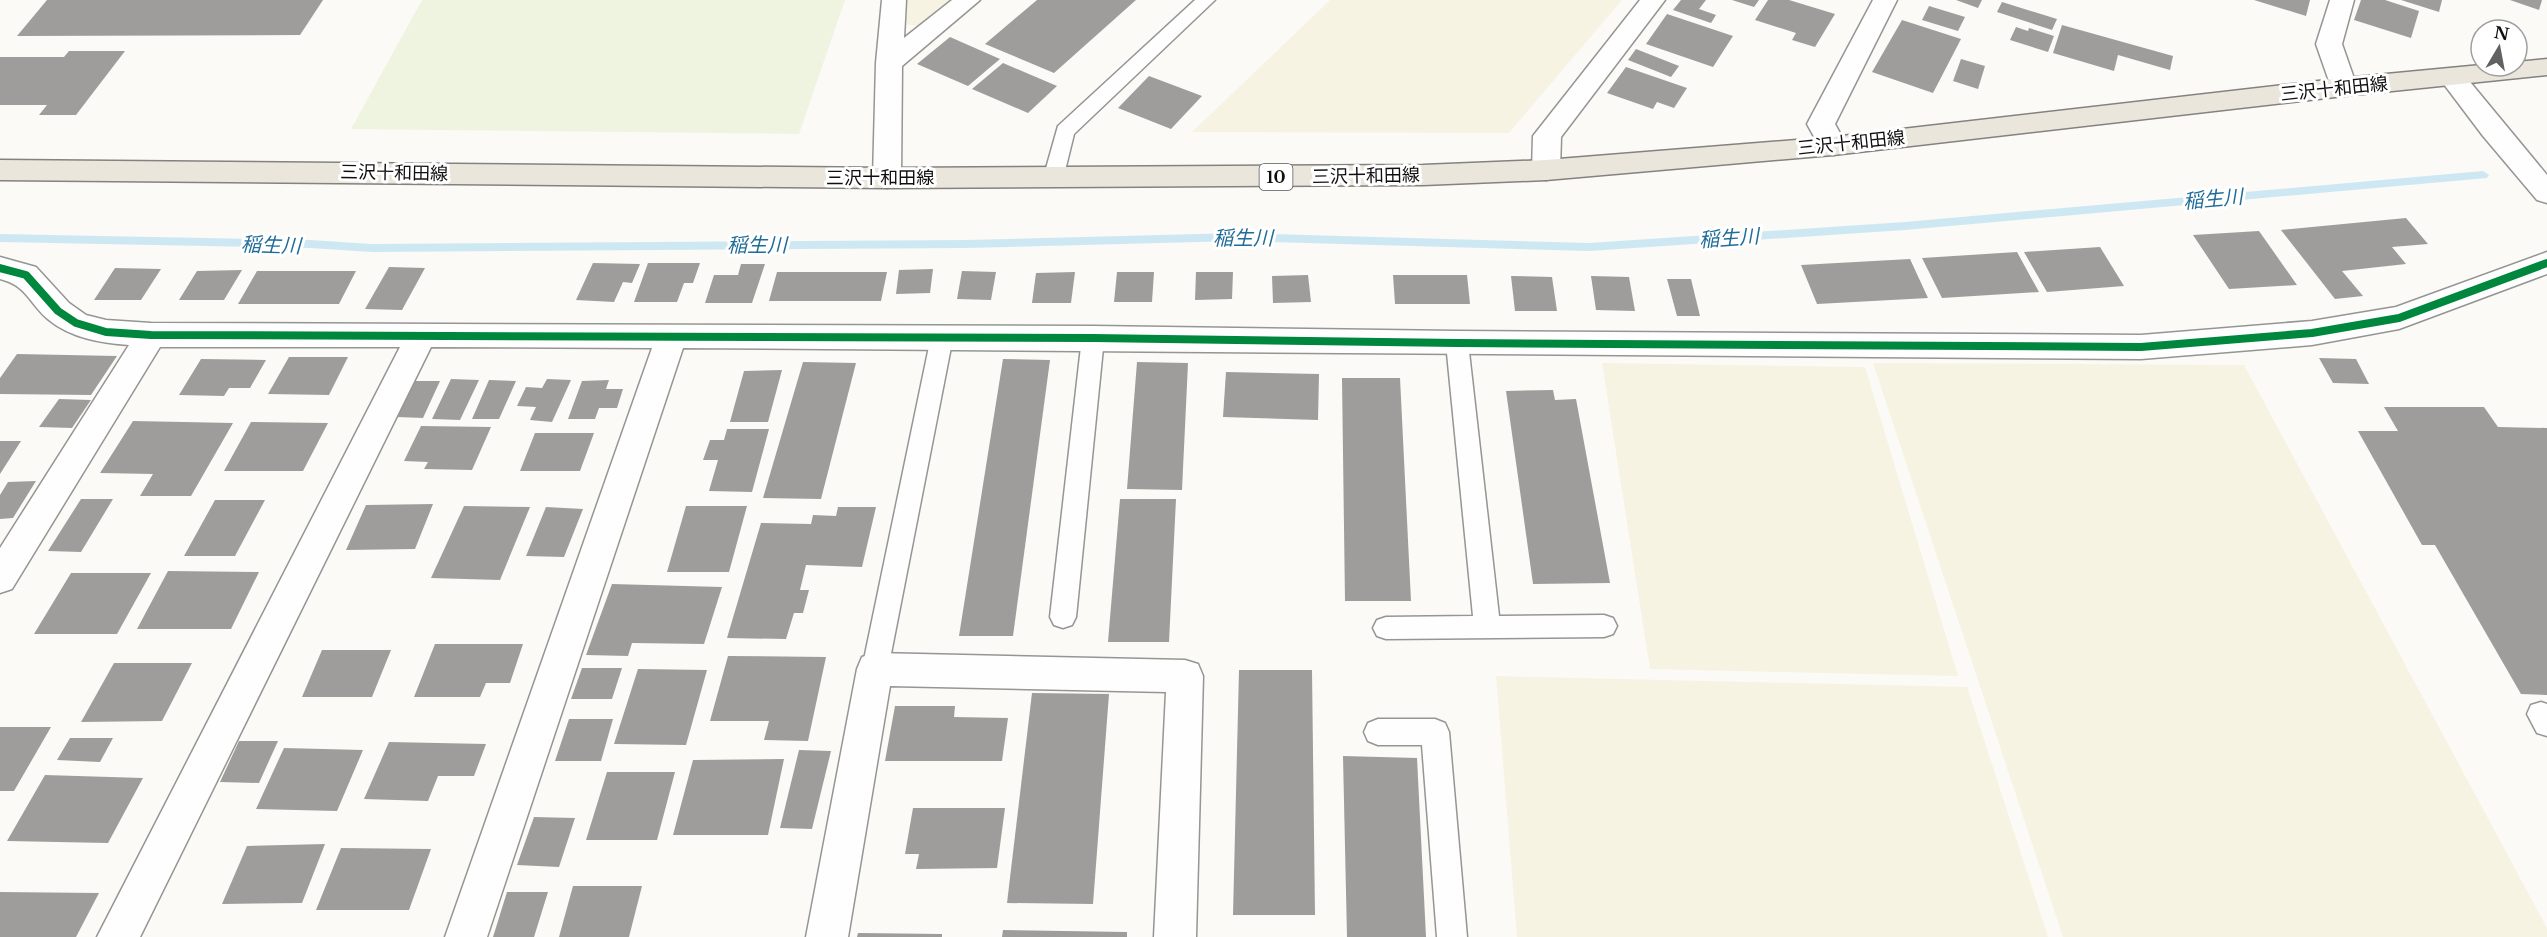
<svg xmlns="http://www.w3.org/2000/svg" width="2547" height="937" font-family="'Libre Baskerville','Noto Sans JP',serif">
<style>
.farmland{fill:#f7f3e3}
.pitch{fill:#eff4e1}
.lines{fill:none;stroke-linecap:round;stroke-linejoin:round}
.stream{fill:#cee8f3;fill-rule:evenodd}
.building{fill:#9f9d9b}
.service-casing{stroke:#959593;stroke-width:3}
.minor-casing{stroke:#959593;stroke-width:3}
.primary-casing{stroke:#838280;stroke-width:3}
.service{fill:#fefefe;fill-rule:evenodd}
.minor{fill:#fefefe;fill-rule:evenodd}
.primary{fill:#ebe6dc;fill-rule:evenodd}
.cycleway-casing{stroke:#fff;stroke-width:10}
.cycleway{stroke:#00873e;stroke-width:8}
.labels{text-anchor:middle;stroke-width:6;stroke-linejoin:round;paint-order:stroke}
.shield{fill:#fff;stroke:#575757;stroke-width:1.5}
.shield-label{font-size:16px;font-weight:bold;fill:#0f0f0f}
.street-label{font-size:18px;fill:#0f0f0f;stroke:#fff}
.water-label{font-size:20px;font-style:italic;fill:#216d98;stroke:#fff}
</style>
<rect width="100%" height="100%" fill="#fbfaf6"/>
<g class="farmland">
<polygon points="907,0 950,0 918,26 904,24"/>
<polygon points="1330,0 1622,0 1509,133 1192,132"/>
<polygon points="1602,363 1865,367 1958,676 1650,669"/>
<polygon points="1873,363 2244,365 2547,928 2547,937 2063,937"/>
<polygon points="1496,676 1967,687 2048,937 1517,937"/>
</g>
<polygon class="pitch" points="422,0 845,0 799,134 351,129"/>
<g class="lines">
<polygon class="stream" points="2483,171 2489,175 2487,178 1905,230 1589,251 1237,241 966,248 372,252 310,248 0,242 0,234 310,240 372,244 966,240 1237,233 1589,243 1905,222"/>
</g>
<g class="building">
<polygon points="47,0 323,0 300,35 17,36"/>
<polygon points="1037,0 1136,0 1054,73 985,44"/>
<polygon points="1681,0 1706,0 1699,9 1716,15 1711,23 1673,10"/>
<polygon points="1732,0 1759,0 1754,7"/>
<polygon points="1768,0 1789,0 1835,14 1815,47 1792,40 1796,33 1755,20"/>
<polygon points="1956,0 1982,0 1978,8"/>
<polygon points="2254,0 2310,0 2306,16"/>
<polygon points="2361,0 2385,0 2419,11 2411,38 2354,20"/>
<polygon points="2401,0 2442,0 2439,12"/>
<polygon points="2510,0 2542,0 2539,10"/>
<polygon points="2002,2 2057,19 2052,30 1997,12"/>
<polygon points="1929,6 1965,17 1958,31 1922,20"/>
<polygon points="1667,14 1733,36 1713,67 1646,44"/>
<polygon points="1902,20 1961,39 1933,93 1872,72"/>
<polygon points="2062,25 2173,56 2170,70 2118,55 2114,71 2053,53"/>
<polygon points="2016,27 2028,31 2029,28 2054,36 2048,52 2010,40"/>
<polygon points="950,37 1000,59 968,86 917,64"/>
<polygon points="1636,49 1679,66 1671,77 1628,60"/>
<polygon points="69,51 125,51 76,115 39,115 47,105 0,105 0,57 64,57"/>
<polygon points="1961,59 1985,66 1978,89 1953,81"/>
<polygon points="1003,63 1057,86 1028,113 972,89"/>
<polygon points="1626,67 1687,88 1674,108 1657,102 1653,109 1607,93"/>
<polygon points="1149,76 1202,96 1171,129 1118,108"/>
<polygon points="2406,218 2428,244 2392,247 2406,264 2342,271 2363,296 2335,299 2281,230"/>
<polygon points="2259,231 2297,285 2229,289 2193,235"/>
<polygon points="2100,247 2124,286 2047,292 2024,252"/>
<polygon points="2017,252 2039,292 1942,298 1922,258"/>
<polygon points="1910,259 1928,298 1817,304 1801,265"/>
<polygon points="593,263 640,264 632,283 623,282 614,302 576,300"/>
<polygon points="648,263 700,263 693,283 684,283 677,302 634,302"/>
<polygon points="741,264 765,264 752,303 705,303 714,275 738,275"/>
<polygon points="389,267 425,268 402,310 365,309"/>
<polygon points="115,268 161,269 141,300 94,300"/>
<polygon points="933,269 930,293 896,294 899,270"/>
<polygon points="242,270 224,300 179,300 197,271"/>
<polygon points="257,271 356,271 339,304 238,304"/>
<polygon points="962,271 996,272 991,300 957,299"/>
<polygon points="777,272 887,272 881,301 769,301"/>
<polygon points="1075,272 1071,303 1032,303 1036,273"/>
<polygon points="1117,272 1154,272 1152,302 1114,302"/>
<polygon points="1196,272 1233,272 1232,299 1195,300"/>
<polygon points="1308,275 1311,302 1273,303 1272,276"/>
<polygon points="1393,275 1467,275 1470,304 1395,304"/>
<polygon points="1511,276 1552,277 1557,311 1515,311"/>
<polygon points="1591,276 1629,277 1635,311 1596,310"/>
<polygon points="1667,279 1691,279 1700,316 1677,316"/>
<polygon points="17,354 117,356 91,395 0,394 0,378"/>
<polygon points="289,357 348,357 329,395 268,394"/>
<polygon points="2319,358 2356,359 2369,384 2333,383"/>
<polygon points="201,359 266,360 250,388 229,388 224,396 179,395"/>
<polygon points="1003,359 1050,360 1013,636 959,636"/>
<polygon points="803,362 856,363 821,499 763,498"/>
<polygon points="1137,362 1188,363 1182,490 1127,489"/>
<polygon points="782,370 768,422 730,422 744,371"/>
<polygon points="1226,372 1319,374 1318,420 1223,417"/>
<polygon points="1342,378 1400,378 1411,601 1345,601"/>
<polygon points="451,379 479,380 460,420 432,419"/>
<polygon points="547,379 571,380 552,422 530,420 536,407 517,406 526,387 542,388"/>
<polygon points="489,380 516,381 499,419 472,419"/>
<polygon points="609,380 606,389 623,389 617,408 599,408 595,419 568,419 582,381"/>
<polygon points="414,381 440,381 423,418 397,417"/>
<polygon points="1553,390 1555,400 1576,399 1610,583 1533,584 1506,391"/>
<polygon points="59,399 91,400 72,428 39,427"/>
<polygon points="2384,407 2484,407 2498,427 2547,428 2547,695 2521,694 2435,545 2422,545 2358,431 2398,431"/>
<polygon points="133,421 233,423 191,496 140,496 153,474 100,473"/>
<polygon points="251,422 328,423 303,471 224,471"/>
<polygon points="421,426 491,427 472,470 424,469 428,462 404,461"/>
<polygon points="727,429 769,429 752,492 709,491 718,460 703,460 710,440 724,440"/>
<polygon points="535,433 594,433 580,471 520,471"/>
<polygon points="0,441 21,441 0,474"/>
<polygon points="36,481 13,518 0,519 0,495 8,482"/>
<polygon points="81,499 113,499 81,552 48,551"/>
<polygon points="1120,499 1176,499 1169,642 1108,642"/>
<polygon points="215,500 265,500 235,556 184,556"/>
<polygon points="433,504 415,549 346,550 366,505"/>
<polygon points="464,506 530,507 500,580 431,578"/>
<polygon points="686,506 747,506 729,572 667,572"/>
<polygon points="546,507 583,509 564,557 526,556"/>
<polygon points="838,507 876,507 862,567 806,565 800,590 809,590 803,613 794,613 786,639 727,638 761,523 811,524 813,515 836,516"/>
<polygon points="168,571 259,572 231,629 137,629"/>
<polygon points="71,573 151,573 117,634 34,634"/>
<polygon points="612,584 722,587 704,644 632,643 628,656 586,655"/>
<polygon points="435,644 523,644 510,683 486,683 480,697 414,697"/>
<polygon points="322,650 391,650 372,697 302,697"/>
<polygon points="728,656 826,657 808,741 764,740 769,721 710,721"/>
<polygon points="114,663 192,663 162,721 81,722"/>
<polygon points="582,668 622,668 612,699 571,699"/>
<polygon points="638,669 707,670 686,745 614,744"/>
<polygon points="1239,670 1312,670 1315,915 1233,915"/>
<polygon points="1032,693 1109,694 1093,904 1007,903"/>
<polygon points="895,706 955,706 954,717 1008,718 1002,761 885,761"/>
<polygon points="569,719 613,719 601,761 555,761"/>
<polygon points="0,727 51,727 14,791 0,791"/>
<polygon points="70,738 113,738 100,762 57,760"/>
<polygon points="239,741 278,741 259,783 220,782"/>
<polygon points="389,742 486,744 474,776 438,776 428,801 364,799"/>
<polygon points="284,748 363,750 337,811 256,809"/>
<polygon points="799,750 831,751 812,829 780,828"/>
<polygon points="1343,756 1417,758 1426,937 1347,937"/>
<polygon points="784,759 768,835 673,835 693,760"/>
<polygon points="607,772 675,772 657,840 586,840"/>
<polygon points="45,775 143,778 108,843 7,841"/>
<polygon points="913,808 1005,808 997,868 916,869 919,854 905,854"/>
<polygon points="534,817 575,818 559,867 517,865"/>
<polygon points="325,844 302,903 222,904 247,846"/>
<polygon points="341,848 431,849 409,910 316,910"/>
<polygon points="573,886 642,886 629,937 559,937"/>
<polygon points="0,892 99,893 76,937 0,937"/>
<polygon points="507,892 548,892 534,937 493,937"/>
<polygon points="1003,930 1127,932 1127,937 1002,937"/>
<polygon points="858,933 942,934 942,937 857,937"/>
</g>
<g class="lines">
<g class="service-casing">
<g id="service">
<polygon points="1195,0 1215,0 1074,134 1063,179 1060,184 1053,186 1046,184 1043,179 1058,126"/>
<polygon points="942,329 950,331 953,337 888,669 884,677 875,681 866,677 862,669 931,337 934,331"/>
<polygon points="1093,330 1101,332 1104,338 1076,617 1072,625 1063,628 1054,625 1050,617 1082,338 1085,332"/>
<polygon points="1457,335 1465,337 1468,343 1499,616 1604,615 1613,618 1617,626 1613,634 1604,637 1386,639 1377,636 1373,628 1377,620 1386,617 1473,616 1446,343 1449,337"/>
<polygon points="2541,702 2547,704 2547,736 2537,733 2527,714 2531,705"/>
<polygon points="1378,719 1435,719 1445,723 1449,732 1467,937 1437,937 1422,745 1378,745 1368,741 1364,732 1368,723"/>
</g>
</g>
<g class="minor-casing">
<g id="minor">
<polygon points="882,0 906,0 904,38 952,0 980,0 902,66 901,178 897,185 887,188 877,185 873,178 876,63"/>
<polygon points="1640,0 1665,0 1561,137 1560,170 1556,177 1546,180 1536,177 1532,170 1533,136"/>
<polygon points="1873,0 1897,0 1835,124 1847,146 1843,153 1833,155 1823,153 1807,124"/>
<polygon points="2330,0 2354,0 2342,44 2357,87 2353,93 2344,96 2335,93 2331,87 2316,44"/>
<polygon points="2452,69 2461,71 2547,175 2547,203 2537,200 2483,136 2443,83 2439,77 2443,71"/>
<path d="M 2547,252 L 2547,274 L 2399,329 L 2312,345 L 2141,359 L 683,348 L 487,937 L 445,937 L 652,348 L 431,347 L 140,937 L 97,937 L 400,347 L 160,347 L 12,589 L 0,593 L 0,548 L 129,345 C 101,343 71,338 49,320 C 29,304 28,286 0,279 L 0,257 L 36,267 L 69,303 L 86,315 L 106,320 L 151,323 L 1093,326 L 1457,331 L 2141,335 L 2312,321 L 2396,307 Z"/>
<polygon points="875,653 1185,660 1198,664 1203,676 1196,937 1154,937 1166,692 890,686 848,937 806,937 857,669 862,657"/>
</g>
</g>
<g class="primary-casing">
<polygon id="primary" points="2547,59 2547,75 2344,96 1833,155 1546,180 1423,185 887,188 0,180 0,160 887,168 1423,165 1546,160 1833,137 2344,78 2481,65 2517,66 2517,62"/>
</g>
<use href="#service" class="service"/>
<use href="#minor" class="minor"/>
<use href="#primary" class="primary"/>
<g class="cycleway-casing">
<polyline id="cycleway" points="0,268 26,275 58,311 76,323 106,332 151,335 1093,338 1457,343 2141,347 2312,333 2399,318 2547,263"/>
</g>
<use href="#cycleway" class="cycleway"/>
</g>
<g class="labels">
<rect class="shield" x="1259.5" y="164" width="33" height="26" rx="4.5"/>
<g class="shield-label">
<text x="1276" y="183">10</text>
</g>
<g class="street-label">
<text transform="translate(2334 89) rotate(-6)" y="6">三沢十和田線</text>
<text transform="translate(1851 143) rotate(-6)" y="6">三沢十和田線</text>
<text transform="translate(394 173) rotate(1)" y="6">三沢十和田線</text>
<text transform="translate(1366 176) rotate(-1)" y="6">三沢十和田線</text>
<text x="880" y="184">三沢十和田線</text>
</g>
<g class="water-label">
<text transform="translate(2213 199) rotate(-5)" y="7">稲生川</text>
<text x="1243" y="245">稲生川</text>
<text transform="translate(1729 238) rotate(-4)" y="7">稲生川</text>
<text transform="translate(271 245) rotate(2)" y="7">稲生川</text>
<text x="757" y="252">稲生川</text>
</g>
</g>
<g transform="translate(2499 48) rotate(10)"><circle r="28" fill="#ffffff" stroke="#9f9f9f" stroke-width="1.5"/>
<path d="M0-4.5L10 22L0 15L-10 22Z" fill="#626160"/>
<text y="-9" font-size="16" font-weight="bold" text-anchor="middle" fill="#0f0f0f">N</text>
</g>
</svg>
